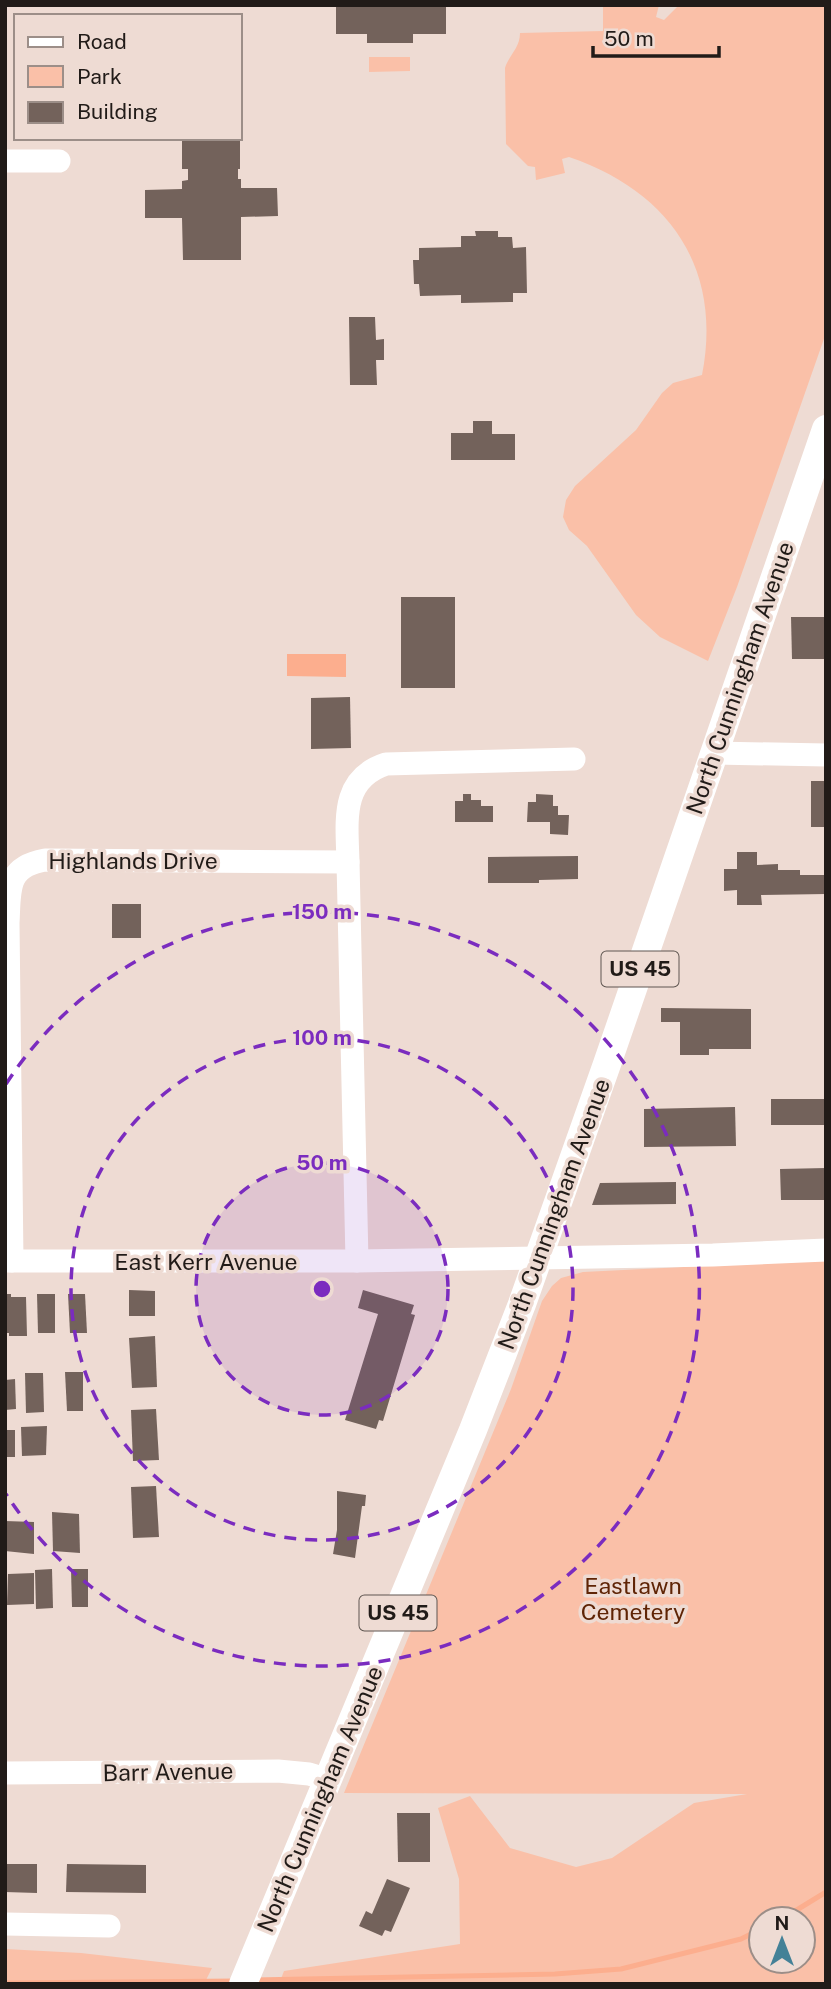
<svg xmlns="http://www.w3.org/2000/svg" width="831" height="1989" font-family="'Public Sans',sans-serif">
<style>
.green{fill:#fac0a8;fill-rule:evenodd}
.water{fill:#fcae8e}
.lines{fill:none;stroke-linecap:round;stroke-linejoin:round}
.stream{stroke:#fcae8e;stroke-width:5}
.building{fill:#73625b}
.minor{stroke:#fff;stroke-width:23}
.major{stroke:#fff;stroke-width:28}
.ring{fill:none;stroke:#7b2cbf;stroke-width:3.5;stroke-dasharray:12 9}
.labels{text-anchor:middle;stroke-width:7;stroke-linejoin:round;paint-order:stroke}
.shield{fill:#eedbd3;stroke:#5e5550;stroke-width:2}
.shield-label{font-size:21px;font-weight:bold;fill:#211b18}
.street-label{font-size:23px;fill:#211b18;stroke:#eedbd3}
.park-label{font-size:23px;fill:#5f2405;stroke:#eedbd3}
.centre{fill:#7b2cbf;stroke:#eedbd3;stroke-width:3.5}
.ring-label{font-size:21px;text-anchor:middle;font-weight:bold;fill:#7b2cbf;stroke:#eedbd3;stroke-width:7;stroke-linejoin:round;paint-order:stroke}
</style>
<rect width="100%" height="100%" fill="#eedbd3"/>
<g class="green">
<path d="M 603,5 L 659,5 L 656,17 L 664,20 L 679,5 L 826,5 L 826,333 L 737,587 L 708,661 L 660,637 L 636,615 L 587,546 L 569,530 L 563,517 L 566,500 L 575,486 L 636,430 L 662,393 L 673,383 L 702,375 C 723,268 669,191 569,157 L 562,159 L 565,173 L 536,180 L 535,167 L 528,166 L 506,144 L 505,68 C 509,55 520,48 520,33 L 603,31 Z"/>
<polygon points="369,57 410,57 410,71 369,72"/>
<path d="M 826,1260 L 826,1984 L 279,1984 L 284,1971 L 460,1944 L 459,1879 L 438,1808 L 470,1796 L 510,1848 L 576,1867 L 612,1858 L 694,1803 L 747,1794 L 344,1793 L 511,1389 L 542,1301 L 552,1286 L 561,1278 L 583,1272 ZM 761,1919 L 803,1919 L 803,1961 L 761,1961 Z"/>
<polygon points="5,1949 81,1953 212,1968 204,1984 5,1984"/>
</g>
<polygon class="water" points="287,654 346,654 346,677 287,676"/>
<g class="lines">
<g class="stream">
<polyline points="782,1919 826,1892"/>
<polyline points="253,1980 555,1974 621,1969 741,1939 761,1929"/>
<polyline points="5,1983 237,1981"/>
</g>
</g>
<g class="building">
<polygon points="336,5 446,5 446,34 413,34 413,43 367,43 367,34 336,34"/>
<rect x="240" y="50" width="3" height="27"/>
<polygon points="182,138 240,138 240,169 238,169 238,179 241,179 241,188 277,188 278,216 241,217 241,260 183,260 182,218 145,218 145,190 182,189 182,181 188,180 188,169 182,169"/>
<polygon points="475,231 498,231 498,237 512,237 513,248 526,247 527,293 513,293 513,302 461,303 461,295 420,296 419,284 414,284 413,260 419,260 419,248 461,247 461,236 476,236"/>
<polygon points="349,317 375,317 376,340 384,339 384,360 376,360 377,385 350,385"/>
<polygon points="473,421 492,421 492,434 515,434 515,460 451,460 451,433 473,433"/>
<rect x="401" y="597" width="54" height="91"/>
<polygon points="791,617 826,617 826,659 792,659"/>
<polygon points="350,697 351,748 311,749 311,698"/>
<rect x="811" y="781" width="15" height="46"/>
<polygon points="463,794 471,794 471,800 481,800 481,806 493,806 493,822 455,822 455,801 463,801"/>
<polygon points="536,794 553,795 553,806 558,806 558,815 569,815 568,835 550,834 550,822 527,822 528,802 536,802"/>
<polygon points="737,852 757,852 757,865 778,864 778,870 800,870 800,875 826,875 826,894 761,895 762,905 737,905 737,890 724,891 724,869 737,869"/>
<polygon points="578,856 578,879 539,880 539,883 488,883 488,857"/>
<rect x="112" y="904" width="29" height="34"/>
<polygon points="661,1008 751,1009 751,1049 709,1049 709,1055 680,1055 680,1022 661,1022"/>
<rect x="771" y="1099" width="55" height="26"/>
<polygon points="735,1107 736,1146 644,1147 644,1109"/>
<polygon points="826,1168 826,1200 781,1200 780,1169"/>
<polygon points="676,1182 676,1204 592,1205 600,1183"/>
<polygon points="129,1290 155,1291 155,1316 129,1316"/>
<polygon points="363,1290 414,1305 411,1314 415,1315 383,1421 379,1420 376,1429 345,1420 378,1314 358,1308"/>
<polygon points="5,1294 11,1294 11,1297 26,1297 27,1336 9,1336 9,1333 5,1333"/>
<polygon points="37,1294 55,1294 55,1333 38,1333"/>
<polygon points="68,1294 85,1294 87,1333 70,1333"/>
<polygon points="155,1336 157,1387 132,1388 129,1338"/>
<polygon points="65,1372 83,1372 83,1411 67,1411"/>
<polygon points="25,1373 43,1373 44,1412 26,1413"/>
<polygon points="15,1379 16,1409 5,1410 5,1380"/>
<polygon points="156,1409 159,1460 133,1461 131,1410"/>
<polygon points="47,1426 46,1455 22,1456 21,1427"/>
<rect x="5" y="1430" width="10" height="27"/>
<polygon points="156,1486 159,1537 133,1538 131,1487"/>
<polygon points="337,1491 366,1495 365,1506 362,1506 355,1558 333,1554 337,1530"/>
<polygon points="52,1512 79,1514 80,1553 53,1551"/>
<polygon points="5,1521 34,1522 34,1554 5,1551"/>
<polygon points="52,1569 53,1608 36,1609 35,1570"/>
<polygon points="71,1569 88,1569 88,1607 72,1607"/>
<polygon points="34,1573 34,1604 7,1605 8,1574"/>
<polygon points="397,1813 430,1813 430,1862 398,1862"/>
<polygon points="5,1864 37,1864 37,1893 5,1892"/>
<polygon points="67,1864 146,1865 146,1893 66,1892"/>
<polygon points="387,1879 410,1888 391,1932 385,1930 382,1936 359,1926 366,1911 372,1914"/>
</g>
<g class="lines">
<g class="minor">
<polyline points="5,161 59,161"/>
<polyline points="714,753 826,755"/>
<polyline points="5,1261 357,1261 713,1255 826,1250"/>
<path d="M 12,1261 L 8,923 C 10,891 5,867 45,860 L 348,862"/>
<path d="M 357,1261 L 348,862 C 347,821 340,779 386,764 L 574,759"/>
<polyline points="5,1773 278,1771 309,1774 329,1780"/>
<polyline points="5,1924 109,1926"/>
</g>
<polyline class="major" points="243,1984 473,1430 522,1304 607,1064 826,429"/>
</g>
<circle cx="322" cy="1289" r="126" fill="#7b2cbf" fill-opacity=".12"/>
<g class="ring">
<circle cx="322" cy="1289" r="126"/>
<circle cx="322" cy="1289" r="251"/>
<path d="M6 1084A377 377 0 1 1 6 1494"/>
</g>
<g class="labels">
<g class="shield">
<rect x="601.5" y="951.5" width="77" height="35" rx="5"/>
<rect x="359.5" y="1595.5" width="77" height="35" rx="5"/>
</g>
<g class="shield-label">
<text x="640" y="976">US 45</text>
<text x="398" y="1620">US 45</text>
</g>
<g class="street-label">
<text transform="translate(740 678) rotate(-71)" y="8">North Cunningham Avenue</text>
<text x="133" y="869">Highlands Drive</text>
<text transform="translate(554 1214) rotate(-70)" y="8">North Cunningham Avenue</text>
<text x="206" y="1270">East Kerr Avenue</text>
<text transform="translate(168 1772) rotate(-1)" y="8">Barr Avenue</text>
<text transform="translate(320 1799) rotate(-67)" y="8">North Cunningham Avenue</text>
</g>
<g class="park-label">
<text x="633" y="1594">Eastlawn<tspan x="633" dy="26">Cemetery</tspan></text>
</g>
</g>
<circle cx="322" cy="1289" r="10" class="centre"/>
<g class="ring-label">
<text x="322" y="919">150 m</text>
<text x="322" y="1045">100 m</text>
<text x="322" y="1170">50 m</text>
</g>
<rect width="831" height="1989" fill="none" stroke="#211b18" stroke-width="14"/>
<rect x="14" y="14" width="228" height="126" fill="#eedbd3" stroke="#9c8e88" stroke-width="2"/>
<rect x="28" y="37" width="35" height="10" fill="#ffffff" stroke="#9c8e88" stroke-width="2"/>
<text x="77" y="49" font-size="21" fill="#211b18">Road</text>
<rect x="28" y="66" width="35" height="21" fill="#fac0a8" stroke="#9c8e88" stroke-width="2"/>
<text x="77" y="84" font-size="21" fill="#211b18">Park</text>
<rect x="28" y="102" width="35" height="21" fill="#73625b" stroke="#9c8e88" stroke-width="2"/>
<text x="77" y="119" font-size="21" fill="#211b18">Building</text>
<g transform="translate(782 1940)"><circle r="33" fill="#eedbd3" stroke="#9c8e88" stroke-width="2"/>
<path d="M0-5L12 26L0 18L-12 26Z" fill="#438197"/>
<text y="-10" font-size="19" font-weight="bold" text-anchor="middle" fill="#211b18">N</text>
</g>
<path d="M593 46v10h126v-10" fill="none" stroke="#211b18" stroke-width="3.5"/>
<text x="604" y="46" font-size="21" fill="#211b18" stroke="#eedbd3" stroke-width="5" paint-order="stroke">50 m</text>
</svg>
